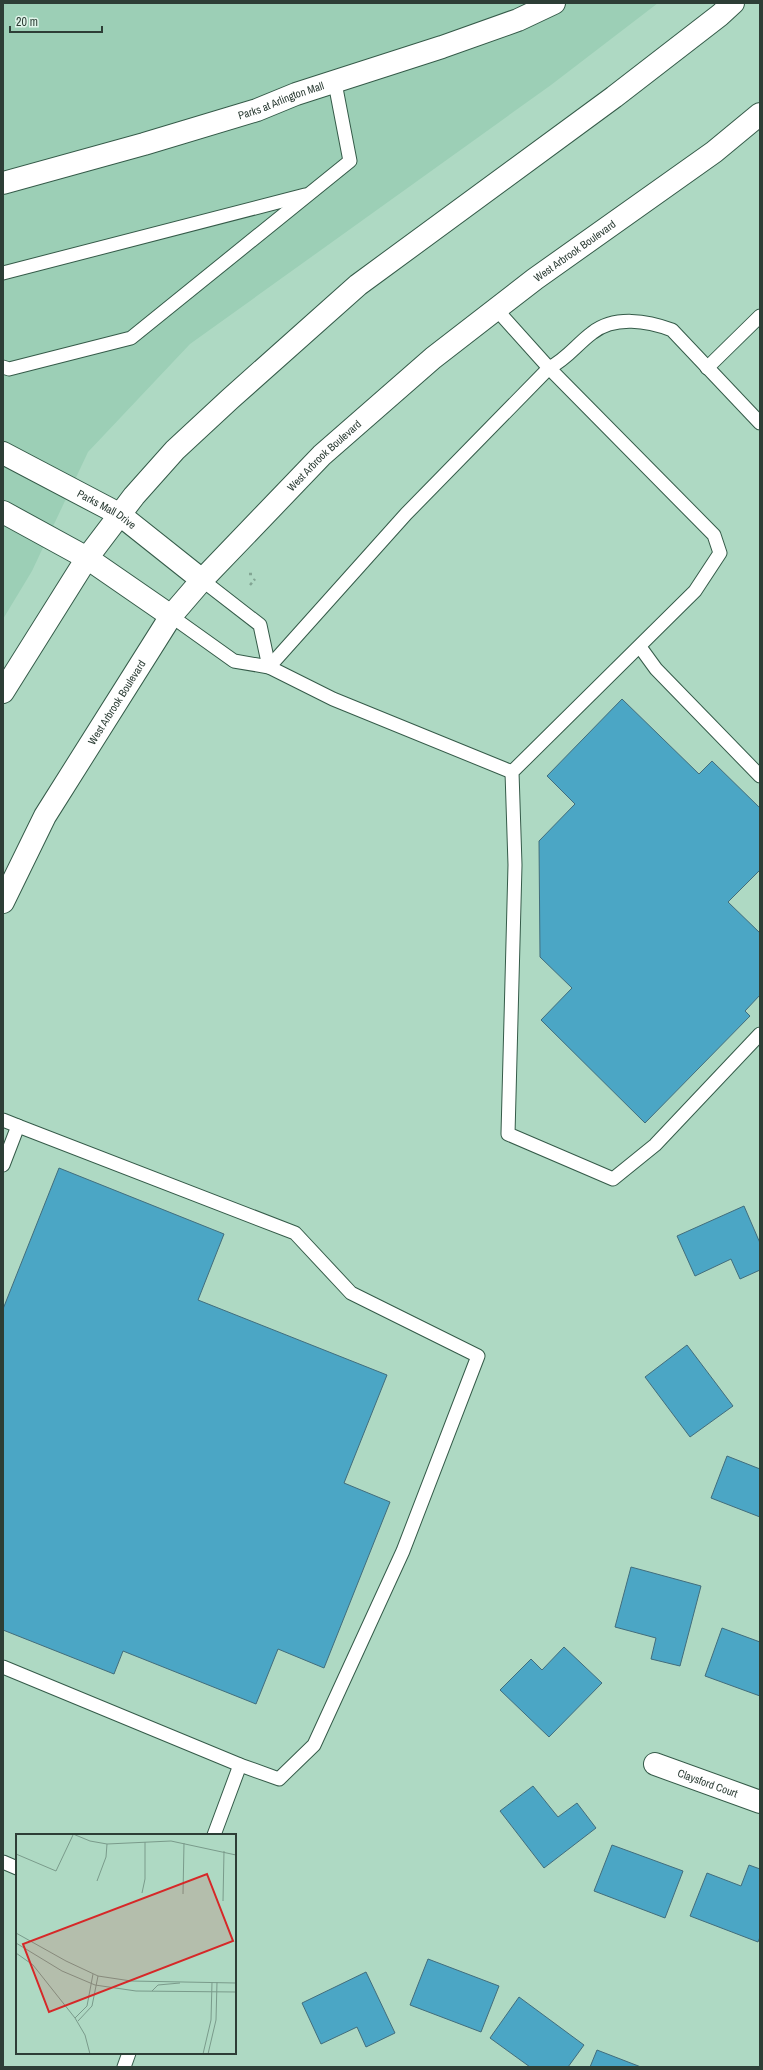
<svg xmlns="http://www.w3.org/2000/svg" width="763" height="2070" font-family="'Archivo Narrow',sans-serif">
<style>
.built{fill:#9ccfb6}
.building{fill:#4ba6c5;stroke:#426d7c}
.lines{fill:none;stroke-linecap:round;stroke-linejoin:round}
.lane-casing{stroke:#355b49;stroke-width:15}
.street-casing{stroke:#355b49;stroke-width:24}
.secondary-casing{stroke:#355b49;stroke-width:24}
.path{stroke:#82a593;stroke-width:2.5;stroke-dasharray:3 3;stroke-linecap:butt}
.lane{stroke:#fff;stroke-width:13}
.street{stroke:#fff;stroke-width:22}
.secondary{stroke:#fff;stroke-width:22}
.labels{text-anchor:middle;stroke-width:3;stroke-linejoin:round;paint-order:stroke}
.street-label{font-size:11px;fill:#2d3e36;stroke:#dff4e9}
.inset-road{fill:none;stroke:#7a9b8b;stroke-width:1}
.view{fill:#d62828;fill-opacity:0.15;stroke:#d62828;stroke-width:2}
.inset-edge{fill:none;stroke:#2d3e36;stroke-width:2}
</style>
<rect width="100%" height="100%" fill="#aed9c3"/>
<polygon class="built" points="3,3 658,3 551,85 190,344 88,452 32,571 3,619"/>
<g class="building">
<polygon points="622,699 699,774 712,761 760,808 760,870 728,902 760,933 760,995 745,1011 750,1016 645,1123 541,1020 572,988 540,957 539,841 575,804 547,776"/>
<polygon points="59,1168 224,1234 198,1300 387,1375 344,1483 390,1502 324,1668 278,1649 256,1704 123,1651 114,1674 3,1630 3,1309"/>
<polygon points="744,1206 760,1243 760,1270 740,1279 731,1259 695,1276 677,1236"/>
<polygon points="687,1345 733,1406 690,1437 645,1377"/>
<polygon points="727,1456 760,1469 760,1517 711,1498"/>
<polygon points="631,1567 701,1586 680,1666 651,1659 656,1638 615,1627"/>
<polygon points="722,1628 760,1642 760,1696 705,1676"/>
<polygon points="564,1647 602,1683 549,1737 500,1690 531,1659 542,1670"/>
<polygon points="533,1786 558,1817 577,1803 596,1828 544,1868 500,1811"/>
<polygon points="612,1845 683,1871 665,1918 594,1891"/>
<polygon points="749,1865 760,1869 760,1937 758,1942 690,1916 707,1873 741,1886"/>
<polygon points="428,1959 499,1986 481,2032 410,2005"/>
<polygon points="366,1972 395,2033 366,2047 357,2027 321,2044 302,2003"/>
<polygon points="519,1997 584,2045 568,2067 530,2067 490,2038"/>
<polygon points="597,2050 641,2067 590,2067"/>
</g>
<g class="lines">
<g class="lane-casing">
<g id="lane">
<polyline points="3,273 305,195"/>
<path d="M 496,309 L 549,368 C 567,359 577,344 592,333 C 615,315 648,321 672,330 L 760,423"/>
<polyline points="3,367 9,369 131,338 350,161 335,83"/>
<polyline points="707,368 760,316"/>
<polyline points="202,580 260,625 269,667"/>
<polyline points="171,616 234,661 269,667 333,699 512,772"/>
<polyline points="640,647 656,669 760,776"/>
<polyline points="269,667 406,514 549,368 714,535 720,553 695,591 512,772 515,865 508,1134 613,1179 655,1145 760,1034"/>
<polyline points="3,1120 18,1126 3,1165"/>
<polyline points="3,1667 240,1765 279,1779 314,1745 403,1551 478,1356 351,1293 295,1233 18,1126"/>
<polyline points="214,1835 240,1765"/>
<polyline points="3,1862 17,1868"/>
<polyline points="124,2067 129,2053"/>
</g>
</g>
<g class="street-casing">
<g id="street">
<path id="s1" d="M 3,183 L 144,144 L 257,110 L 296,94 L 442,47 L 518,20 L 554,3"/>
<path id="s2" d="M 3,453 L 119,514 L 202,580"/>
<polyline points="3,512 87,558 171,616"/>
<path id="s3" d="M 655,1764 L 760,1802"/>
</g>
</g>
<g class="secondary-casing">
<g id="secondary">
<polyline points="3,692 87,558 134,496 175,450 230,399 358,285 614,97 720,15 733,3"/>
<path id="s4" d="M 3,902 L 45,816 L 171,616 L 202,580 L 322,455 L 433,358 L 535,279 L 714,152 L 760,114"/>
</g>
</g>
<g class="path">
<polyline points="249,574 252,574"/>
<polyline points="250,585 255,579"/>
</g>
<use href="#lane" class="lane"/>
<use href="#street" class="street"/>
<use href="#secondary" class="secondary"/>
</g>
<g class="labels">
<g class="street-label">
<text dy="4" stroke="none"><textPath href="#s1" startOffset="290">Parks at Arlington Mall</textPath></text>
<text dy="4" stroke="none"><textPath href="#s4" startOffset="878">West Arbrook Boulevard</textPath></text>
<text dy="4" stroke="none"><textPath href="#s4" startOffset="554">West Arbrook Boulevard</textPath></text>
<text dy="4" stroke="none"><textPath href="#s2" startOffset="118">Parks Mall Drive</textPath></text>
<text dy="4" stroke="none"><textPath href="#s4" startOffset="230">West Arbrook Boulevard</textPath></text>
<text dy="4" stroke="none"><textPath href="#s3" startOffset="56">Claysford Court</textPath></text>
</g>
</g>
<g transform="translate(16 1834)">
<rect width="220" height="220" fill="#aed9c3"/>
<path class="inset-road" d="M 57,0 L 74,7 L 91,10 L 155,7 L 220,21M 0,20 L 40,37 L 57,1M 81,47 L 90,23 L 91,10M 126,59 L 129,45 L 129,8M 167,60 L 168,9M 207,67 L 208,17M 0,99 L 50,127 L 82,142 L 115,147 L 220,149M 0,109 L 46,137 L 79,151 L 120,157 L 220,158M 0,119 L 17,131 L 59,184 L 69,201 L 74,220M 136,157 L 142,151 L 164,149M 59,184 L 71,172 L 77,140M 62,187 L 76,172 L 82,142M 187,220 L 195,186 L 196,148M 192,220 L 200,186 L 201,148"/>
<path class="view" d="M 191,40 L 217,107 L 33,178 L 7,110 Z"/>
<rect width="220" height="220" class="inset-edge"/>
</g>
<rect width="763" height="2070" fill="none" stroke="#2d3e36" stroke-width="8"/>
<path d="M10 26v6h92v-6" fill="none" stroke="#2d3e36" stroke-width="2"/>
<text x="16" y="26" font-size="12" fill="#2d3e36" stroke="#dff4e9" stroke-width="3" paint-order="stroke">20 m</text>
</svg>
